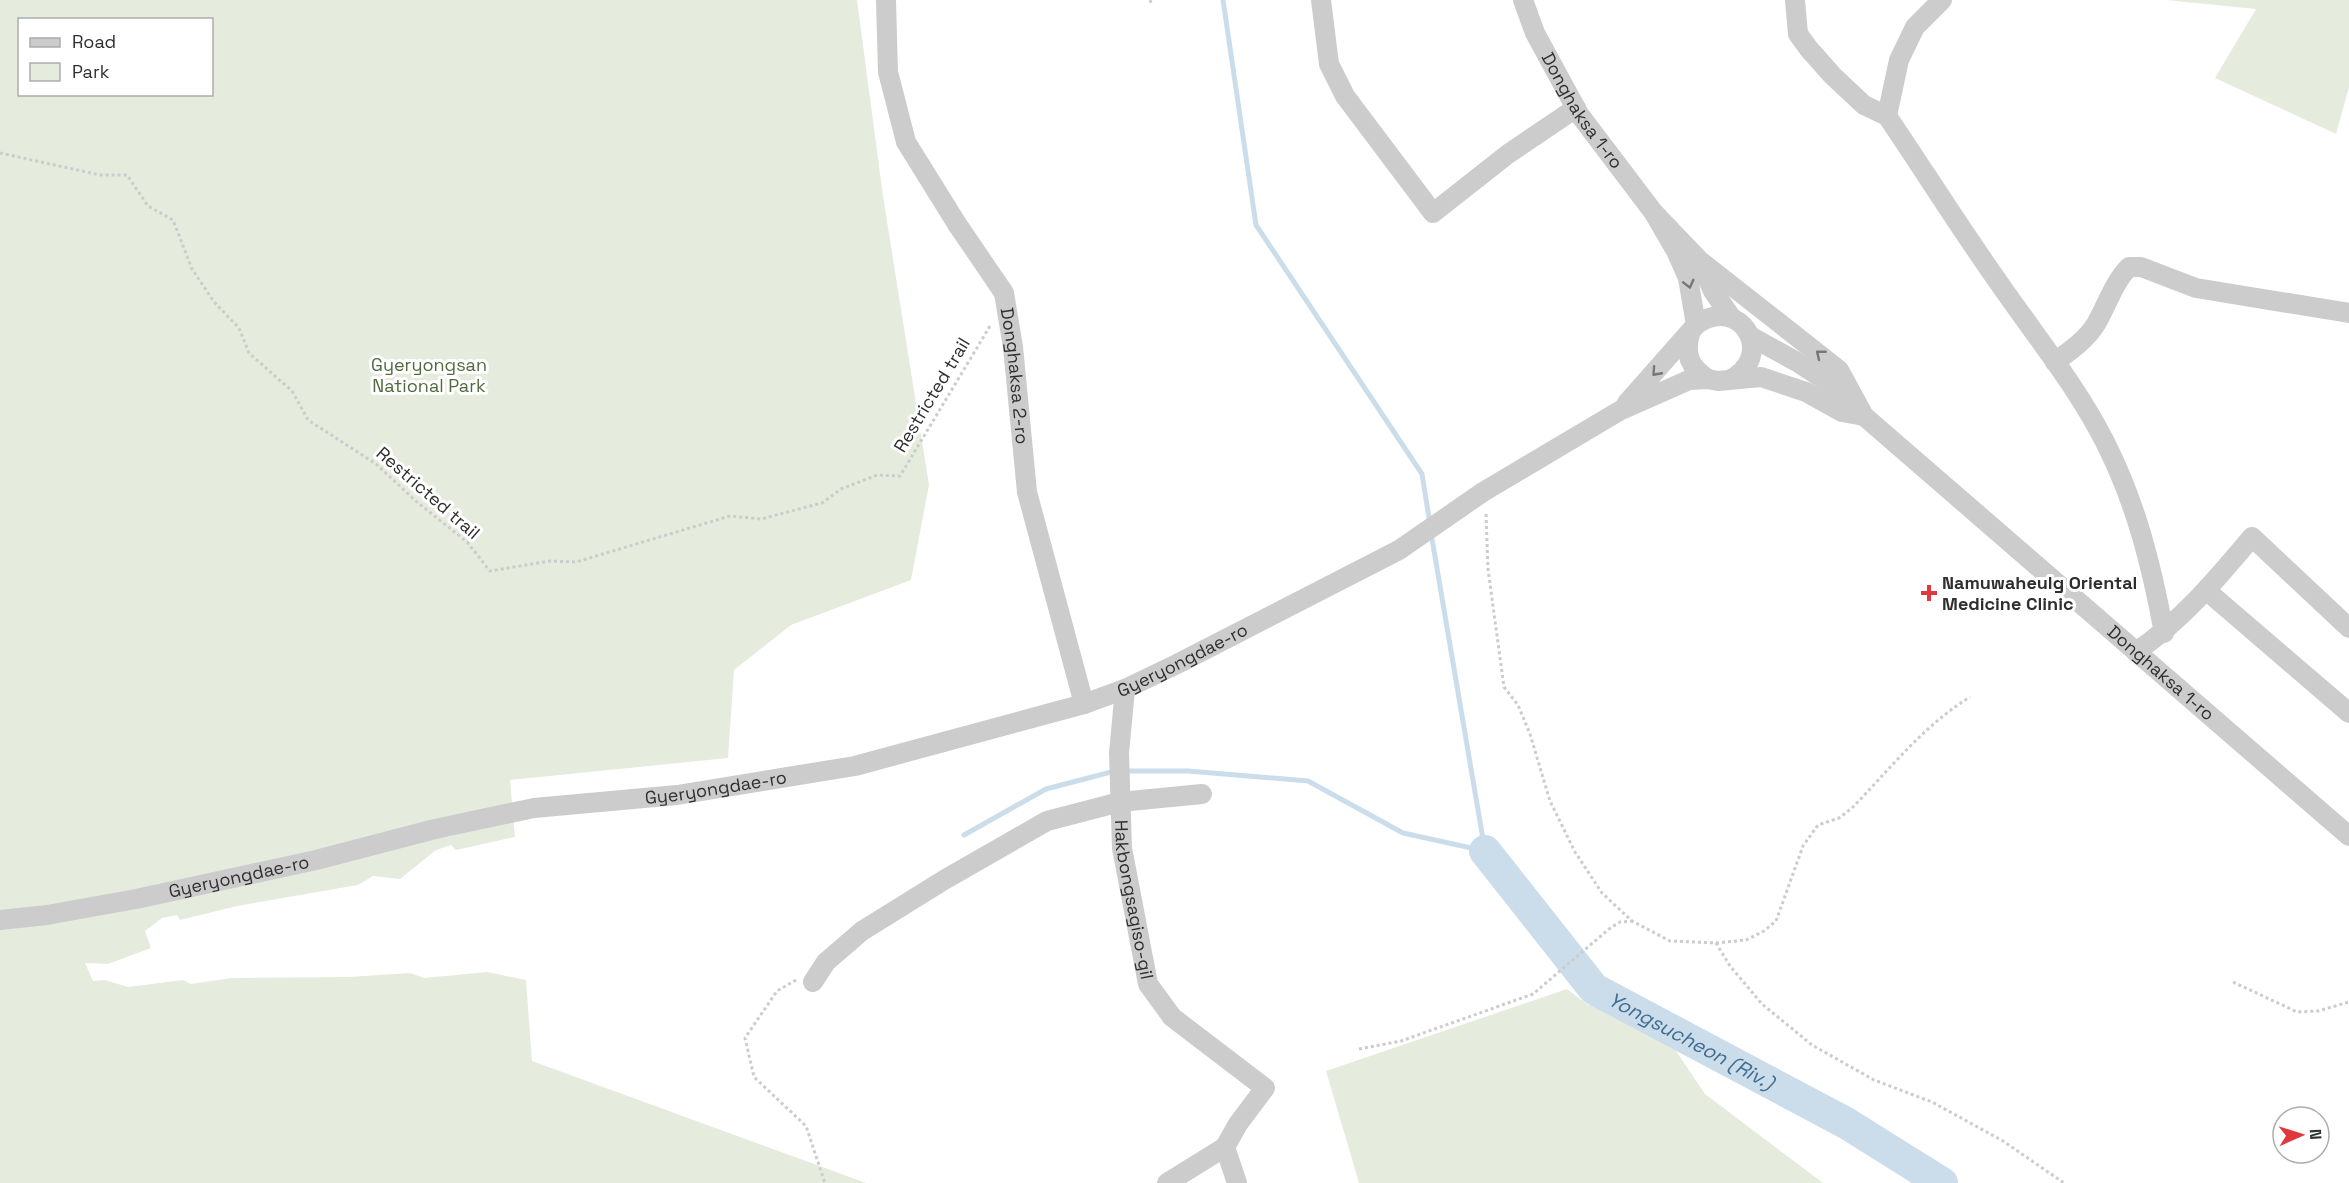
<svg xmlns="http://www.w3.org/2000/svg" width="2349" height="1183" font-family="'Space Grotesk',sans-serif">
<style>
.green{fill:#e5ecde;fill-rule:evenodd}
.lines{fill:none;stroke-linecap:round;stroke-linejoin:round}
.stream{stroke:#cbddeb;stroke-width:5}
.river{stroke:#cbddeb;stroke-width:32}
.path{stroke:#ccc;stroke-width:3;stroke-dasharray:3 3;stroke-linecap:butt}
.minor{stroke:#ccc;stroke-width:20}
.oneway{stroke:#767676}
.poi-dot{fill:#df393d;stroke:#fff;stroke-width:2}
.labels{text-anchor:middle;stroke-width:6;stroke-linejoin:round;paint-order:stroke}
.street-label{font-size:18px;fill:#2f2f2f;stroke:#fff}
.park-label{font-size:18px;fill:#506a3e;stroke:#fff}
.poi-label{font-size:18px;font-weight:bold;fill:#2f2f2f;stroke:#fff;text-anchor:start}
.water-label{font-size:20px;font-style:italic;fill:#406c8f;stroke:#fff}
</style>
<rect width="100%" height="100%" fill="#fff"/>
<g class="green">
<path d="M 0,0 L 857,0 L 883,196 L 929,485 L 911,580 L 791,625 L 734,670 L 728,758 L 510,780 L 515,837 L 456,850 L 451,845 L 436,850 L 400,879 L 373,876 L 358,885 L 237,906 L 180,920 L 177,915 L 162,918 L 145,931 L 151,948 L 108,964 L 85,963 L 93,981 L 105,980 L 128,987 L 183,980 L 191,984 L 232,978 L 349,977 L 410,973 L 424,978 L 487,972 L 526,980 L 532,1061 L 866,1183 L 0,1183 ZM 20,20 L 212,20 L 212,94 L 20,94 Z"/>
<polygon points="2165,0 2349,0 2349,87 2336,134 2215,78 2256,9"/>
<polygon points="1567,989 1588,1005 1602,1006 1624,1012 1654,1027 1672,1045 1705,1094 1823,1183 1359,1183 1326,1071"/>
</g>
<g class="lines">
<g class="stream">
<polyline points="1223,0 1256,225 1422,474 1430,524"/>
<polyline points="1124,771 1188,771 1308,781 1403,833 1485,851 1431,533"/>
<polyline points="964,835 1046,789 1115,771"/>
</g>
<path class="river" id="s1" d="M 1485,851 L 1594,989 L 1846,1123 L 1942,1183"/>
<g class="path">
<polyline points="1150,0 1152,5"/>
<polyline points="0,153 100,175 127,175 148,206 173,220 192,269 214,302 239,328 249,353 292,391 308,420 376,464 417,502 467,542 490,571 550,561 576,562 730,516 761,519 822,503 841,489 877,475 900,476 990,326"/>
<polyline points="1486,514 1488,569 1504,687 1518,705 1530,734 1550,801 1575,852 1602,893 1632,921 1670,941 1716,943 1730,966 1762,1004 1812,1045 1874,1080 1932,1102 2003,1141 2064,1183"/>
<path d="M 1716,943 L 1746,940 L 1764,931 L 1776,921 L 1803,846 L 1818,825 L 1839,818 L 1852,808 C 1889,770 1924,725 1970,697"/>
<polyline points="796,980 777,991 745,1038 754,1077 806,1126 825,1183"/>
<polyline points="2233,982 2297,1012 2318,1011 2349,1002"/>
<polyline points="1359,1049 1401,1041 1533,994 1609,929 1620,922 1632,921"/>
</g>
<g class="minor">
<path id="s2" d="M 886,0 L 888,72 L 906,142 L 957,224 L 1004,293 L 1013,347 L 1027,492 L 1084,704"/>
<polyline points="1321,0 1329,64 1345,96 1433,213 1508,154 1576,108"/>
<path id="s3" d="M 1523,0 L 1535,33 L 1579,114 L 1654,213 L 1676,251 L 1688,278 L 1696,325"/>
<path d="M 1795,0 L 1798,34 L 1809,49 L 1833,76 L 1864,105 L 1887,116 C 1925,172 1960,228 1999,283 C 2035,335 2076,385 2105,442 C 2136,503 2152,567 2164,633"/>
<polyline points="1887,116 1899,60 1915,27 1942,0"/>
<path id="s4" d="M 1654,213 L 1699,260 L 1839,370 L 1864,416 L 2349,836"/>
<polyline points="1700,262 1713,291 1731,317"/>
<path d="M 1690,334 C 1684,354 1690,368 1708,379"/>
<polyline points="1750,336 1797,362 1852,398"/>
<path d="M 2055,362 C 2070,351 2086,340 2096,324 C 2107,305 2114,282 2129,267 L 2141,267 L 2196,288 L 2349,313"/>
<path d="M 1627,403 L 1696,325 C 1740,293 1778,356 1729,380"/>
<polyline points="2207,591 2349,713"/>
<path d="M 2136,652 C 2182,620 2216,580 2252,537 L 2349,628"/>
<path id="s5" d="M 1125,689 L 1119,753 L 1122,848 L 1148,984 L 1172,1017 L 1265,1088 L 1238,1124 L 1225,1147 L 1167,1183"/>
<path id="s6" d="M 0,920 L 47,915 L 136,899 L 316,860 L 435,829 L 534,808 L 677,795 L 855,766 L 1084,704 L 1125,689 L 1177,664 L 1399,550 L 1483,492 L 1621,410 L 1689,380 L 1708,379 L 1718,381 L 1761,377 L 1806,392 L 1842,412 L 1864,416"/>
<polyline points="813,982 826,962 862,931 944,880 1047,821 1120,802 1202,794"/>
<polyline points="1225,1147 1237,1183"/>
</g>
</g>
<defs><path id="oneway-chevron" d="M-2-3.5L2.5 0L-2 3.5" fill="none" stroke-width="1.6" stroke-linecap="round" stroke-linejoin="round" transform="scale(1.5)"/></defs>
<g class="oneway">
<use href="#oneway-chevron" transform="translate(1689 284) rotate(76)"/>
<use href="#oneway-chevron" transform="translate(1820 354) rotate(-141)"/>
<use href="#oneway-chevron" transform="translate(1656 372) rotate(132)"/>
</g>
<path class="poi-dot" d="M1926 584h6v6h6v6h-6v6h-6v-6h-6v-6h6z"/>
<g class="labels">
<g class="street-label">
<text dy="6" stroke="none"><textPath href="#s3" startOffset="126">Donghaksa 1-ro</textPath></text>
<text dy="6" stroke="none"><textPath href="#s2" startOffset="408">Donghaksa 2-ro</textPath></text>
<text transform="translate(932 395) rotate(-59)" y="6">Restricted trail</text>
<text transform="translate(428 493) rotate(41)" y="6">Restricted trail</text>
<text dy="6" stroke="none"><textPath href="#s6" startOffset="1215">Gyeryongdae-ro</textPath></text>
<text dy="6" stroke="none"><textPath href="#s4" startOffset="688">Donghaksa 1-ro</textPath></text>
<text dy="6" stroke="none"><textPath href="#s6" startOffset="729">Gyeryongdae-ro</textPath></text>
<text dy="6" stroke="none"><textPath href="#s6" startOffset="243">Gyeryongdae-ro</textPath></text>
<text dy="6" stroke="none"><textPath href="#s5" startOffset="212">Hakbongsagiso-gil</textPath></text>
</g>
<g class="park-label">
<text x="429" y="371">Gyeryongsan<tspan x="429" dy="21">National Park</tspan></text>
</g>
<g class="poi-label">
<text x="1942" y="589">Namuwaheulg Oriental<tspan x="1942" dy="21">Medicine Clinic</tspan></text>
</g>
<g class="water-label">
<text dy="7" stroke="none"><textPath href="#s1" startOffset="286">Yongsucheon (Riv.)</textPath></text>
</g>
</g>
<rect x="18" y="18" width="195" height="78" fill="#ffffff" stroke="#acacac" stroke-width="1.5"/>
<rect x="30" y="38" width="30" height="9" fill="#cccccc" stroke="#acacac" stroke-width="1.5"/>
<text x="72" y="48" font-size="18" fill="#2f2f2f">Road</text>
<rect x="30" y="63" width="30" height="18" fill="#e5ecde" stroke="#acacac" stroke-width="1.5"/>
<text x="72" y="78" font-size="18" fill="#2f2f2f">Park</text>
<g transform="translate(2301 1135) rotate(87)"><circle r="28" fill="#ffffff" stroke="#acacac" stroke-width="1.5"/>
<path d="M0-4.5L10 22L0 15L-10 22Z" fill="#df393d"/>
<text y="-9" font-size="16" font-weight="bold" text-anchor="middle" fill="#2f2f2f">N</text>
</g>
</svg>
